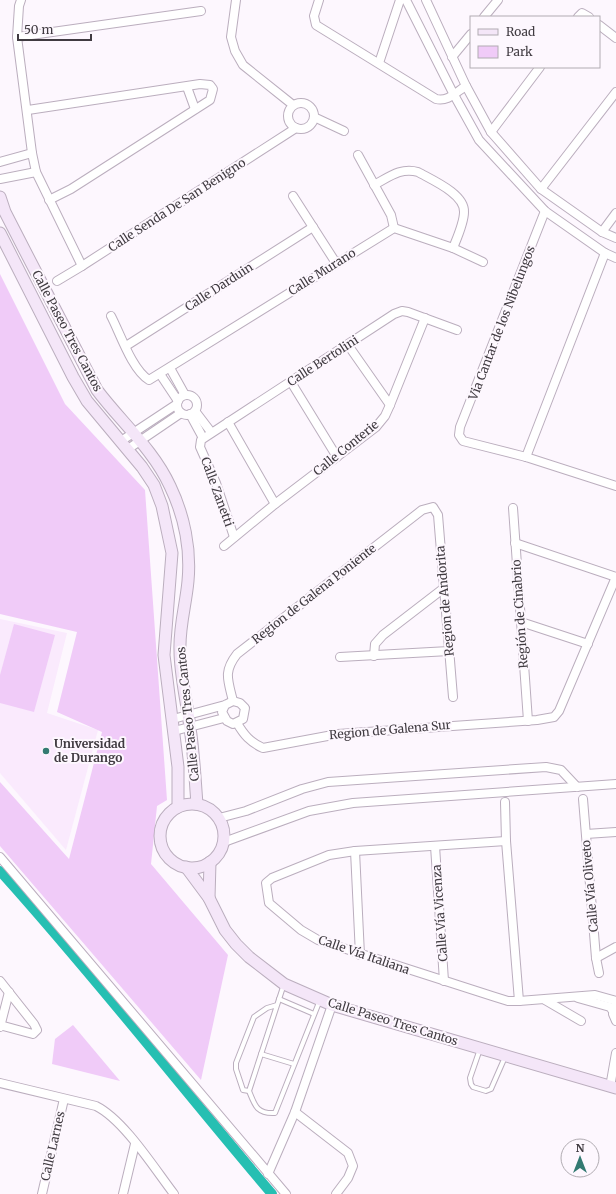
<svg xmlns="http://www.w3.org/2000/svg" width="616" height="1194" font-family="Merriweather,serif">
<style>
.built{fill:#faeafd}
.green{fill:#f0cbf8}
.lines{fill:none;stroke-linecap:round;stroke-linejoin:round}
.canal{stroke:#26bfb2;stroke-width:10}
.lane-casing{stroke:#bbaebe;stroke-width:6}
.street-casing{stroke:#bbaebe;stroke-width:10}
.secondary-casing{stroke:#bbaebe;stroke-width:13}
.lane{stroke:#fff;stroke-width:4}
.street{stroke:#fff;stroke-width:8}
.secondary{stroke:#f4e6f8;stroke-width:11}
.poi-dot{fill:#337a72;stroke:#fdf7fe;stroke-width:1.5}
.labels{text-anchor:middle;stroke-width:4;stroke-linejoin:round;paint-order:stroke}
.street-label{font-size:12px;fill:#403b41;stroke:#fdf7fe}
.poi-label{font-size:12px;font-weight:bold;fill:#403b41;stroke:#fdf7fe;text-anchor:start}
</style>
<rect width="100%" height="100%" fill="#fdf7fe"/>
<polygon class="built" points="0,619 67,633 47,713 98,730 66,850 0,773"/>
<g class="green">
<polygon points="0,274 65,404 145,490 167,800 157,806 151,864 228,955 201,1080 0,846 0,782 69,859 102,732 57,712 77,632 0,614"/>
<polygon points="14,624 55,635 34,712 0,703 0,675"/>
<polygon points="73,1025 120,1081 52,1064 55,1039"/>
</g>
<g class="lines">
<path class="canal" d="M 0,871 C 94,975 181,1087 272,1194"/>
<g class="lane-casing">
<g id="lane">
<polyline points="279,999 314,1014"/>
<polyline points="277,1005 267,1008 254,1017 236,1063 236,1069 243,1090 249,1091 284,984"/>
<polyline points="480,1049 470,1078 471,1084 473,1087 486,1091 491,1089 505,1057"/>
<polyline points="261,1054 294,1064"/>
<path d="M 249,1091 C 255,1106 257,1114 275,1113 L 320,1000"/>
</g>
</g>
<g class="street-casing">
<g id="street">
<polyline points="21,0 19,6 17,37 32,153 36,172 82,266"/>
<polyline points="236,0 231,37 235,51 243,65 293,105"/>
<path d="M 319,0 L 314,16 L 316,25 L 436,99 C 448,102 456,92 466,86"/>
<polyline points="406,0 453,93 479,140 545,211 605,253 616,258"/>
<polyline points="426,0 466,86 491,132 541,189 602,232 616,238"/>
<polyline points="484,17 498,0"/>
<polyline points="578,17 582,13 589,17"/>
<polyline points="599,25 616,38"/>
<polyline points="17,37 201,11"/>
<polyline points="452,57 471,34"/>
<polyline points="379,63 400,0"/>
<polyline points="187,87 195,109"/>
<circle cx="301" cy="116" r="13"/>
<polyline points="28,110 200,84 210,85 213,89 210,100 71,189 49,200"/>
<polyline points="314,117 344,131"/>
<polyline points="491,132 540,67"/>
<polyline points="358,155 391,215 394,228"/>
<polyline points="0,162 32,153"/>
<polyline points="0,179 36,172"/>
<path d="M 374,185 C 389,177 401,167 418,172 C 432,180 465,194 464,212 C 464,223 457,238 453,248"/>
<polyline points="541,189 616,92"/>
<polyline points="293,196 336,263"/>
<polyline points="545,211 460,427 459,435 463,441 526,457 616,486"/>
<polyline points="602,232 616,213"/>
<polyline points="57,281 82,266 296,128"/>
<path d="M 111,316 C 120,333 132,370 149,380 L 394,228 L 453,248 L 483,262"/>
<polyline points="348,345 390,405"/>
<polyline points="126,346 313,227"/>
<polyline points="170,368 185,395"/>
<polyline points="160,374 178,401"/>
<polyline points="291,382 337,457"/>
<circle cx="187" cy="405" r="10"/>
<polyline points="195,411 211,432"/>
<polyline points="190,414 203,438"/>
<polyline points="228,422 275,504"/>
<polyline points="121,441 177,404"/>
<polyline points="128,449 181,413"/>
<polyline points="526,457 605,253"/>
<polyline points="513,508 528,721"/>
<polyline points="234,537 216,483 200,447 201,440 394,314 402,311 408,312 457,330"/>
<polyline points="515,543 616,577"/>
<polyline points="224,546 275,504 376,427 385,416 390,405 425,318"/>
<polyline points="521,622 588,644"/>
<polyline points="374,656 375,644 383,635 444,588"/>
<polyline points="340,657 449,651"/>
<path d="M 233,701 C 228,680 223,672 237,654 L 422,510 L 433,507 L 438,515 L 453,697"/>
<polyline points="173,719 225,705 233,701 240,703 245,708 243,719 233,724 227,721 222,712 225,705"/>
<path d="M 237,723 C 244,735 250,742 263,748 L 338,734 L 537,720 L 554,717 L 559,711 L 616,577"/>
<polyline points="174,731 224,718"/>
<polyline points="583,799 596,958 599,973"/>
<polyline points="505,802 506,841 519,1001"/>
<polyline points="219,818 246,811 302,789 328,782 546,767 561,770 577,787"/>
<polyline points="586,834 616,832"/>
<polyline points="506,841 355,851 329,855 272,878 266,883 269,903 301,930 318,940 492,996 508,1001 519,1001 595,995 616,1001"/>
<polyline points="224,842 309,811 353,803 616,784"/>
<polyline points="435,846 444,981"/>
<polyline points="355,851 360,955"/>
<polyline points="0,857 286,1194"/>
<polyline points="596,958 616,947"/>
<polyline points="0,981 34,1024 37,1030 33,1034 0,1025"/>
<polyline points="578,998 610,1007 613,1011"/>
<polyline points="545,1000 581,1021"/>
<polyline points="615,1007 613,1014 616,1021"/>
<polyline points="0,1027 9,992"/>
<path d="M 0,1083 L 96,1106 C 124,1120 154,1168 174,1194"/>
<polyline points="610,1087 616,1053"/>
<polyline points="295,1112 348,1153 353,1166 348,1178 336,1194"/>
<polyline points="268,1174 295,1112 332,1005"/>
<polyline points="42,1194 64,1099"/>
<polyline points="123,1194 135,1144"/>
</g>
</g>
<g class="secondary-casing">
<g id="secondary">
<path d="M 0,197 L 5,212 L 24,249 L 97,390 C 121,422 153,449 170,486 C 184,515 191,549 188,581 C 186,604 179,627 180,650 C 180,676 187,702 190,728 C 194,754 195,779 197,804"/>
<polyline points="0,233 73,377 87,401 142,467 154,485 162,506 172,553 164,655 178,767 178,807"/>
<circle cx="192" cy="836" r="32"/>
<polyline points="186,867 209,898 225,930 236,944 249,957 284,984 332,1005 616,1088"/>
<polyline points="209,898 210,862"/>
</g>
</g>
<use href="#lane" class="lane"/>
<use href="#street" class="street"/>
<use href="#secondary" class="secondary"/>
</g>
<circle class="poi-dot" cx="46" cy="751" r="4"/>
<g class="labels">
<g class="street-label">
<text transform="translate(177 205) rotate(-33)" y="4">Calle Senda De San Benigno</text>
<text transform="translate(322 272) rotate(-32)" y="4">Calle Murano</text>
<text transform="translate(219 287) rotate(-33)" y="4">Calle Darduin</text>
<text transform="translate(502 323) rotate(-69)" y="4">Via Cantar de los Nibelungos</text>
<text transform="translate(67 331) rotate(62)" y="4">Calle Paseo Tres Cantos</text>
<text transform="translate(323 361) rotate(-33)" y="4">Calle Bertolini</text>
<text transform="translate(346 448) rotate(-39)" y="4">Calle Conterie</text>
<text transform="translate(217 492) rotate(70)" y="4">Calle Zanetti</text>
<text transform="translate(314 594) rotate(-38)" y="4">Region de Galena Poniente</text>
<text transform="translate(445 601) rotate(-95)" y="4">Region de Andorita</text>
<text transform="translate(520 614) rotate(-94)" y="4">Región de Cinabrio</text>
<text transform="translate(188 714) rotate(-96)" y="4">Calle Paseo Tres Cantos</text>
<text transform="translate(390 730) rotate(-5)" y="4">Region de Galena Sur</text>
<text transform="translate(590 886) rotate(-95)" y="4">Calle Vía Oliveto</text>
<text transform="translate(440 913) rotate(-94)" y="4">Calle Vía Vicenza</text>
<text transform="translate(364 955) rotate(19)" y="4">Calle Vía Italiana</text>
<text transform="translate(393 1022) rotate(17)" y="4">Calle Paseo Tres Cantos</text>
<text transform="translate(53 1146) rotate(-77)" y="4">Calle Larnes</text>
</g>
<g class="poi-label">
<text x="54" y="748">Universidad<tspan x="54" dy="14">de Durango</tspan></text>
</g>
</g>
<rect x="470" y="16" width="130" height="52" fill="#fdf7fe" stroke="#b1acb2"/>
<rect x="478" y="29" width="20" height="6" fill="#f4e6f8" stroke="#b1acb2"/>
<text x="506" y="36" font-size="12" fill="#403b41">Road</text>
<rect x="478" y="46" width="20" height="12" fill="#f0cbf8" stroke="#b1acb2"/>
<text x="506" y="56" font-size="12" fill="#403b41">Park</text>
<g transform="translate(580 1158)"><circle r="19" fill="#fdf7fe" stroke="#b1acb2"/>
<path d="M0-3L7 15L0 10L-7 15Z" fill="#337a72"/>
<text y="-6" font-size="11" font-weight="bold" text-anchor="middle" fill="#403b41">N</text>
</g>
<path d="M18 34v6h73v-6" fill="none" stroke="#403b41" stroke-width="2"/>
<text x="24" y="34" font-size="12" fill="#403b41" stroke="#fdf7fe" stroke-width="3" paint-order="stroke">50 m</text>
</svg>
